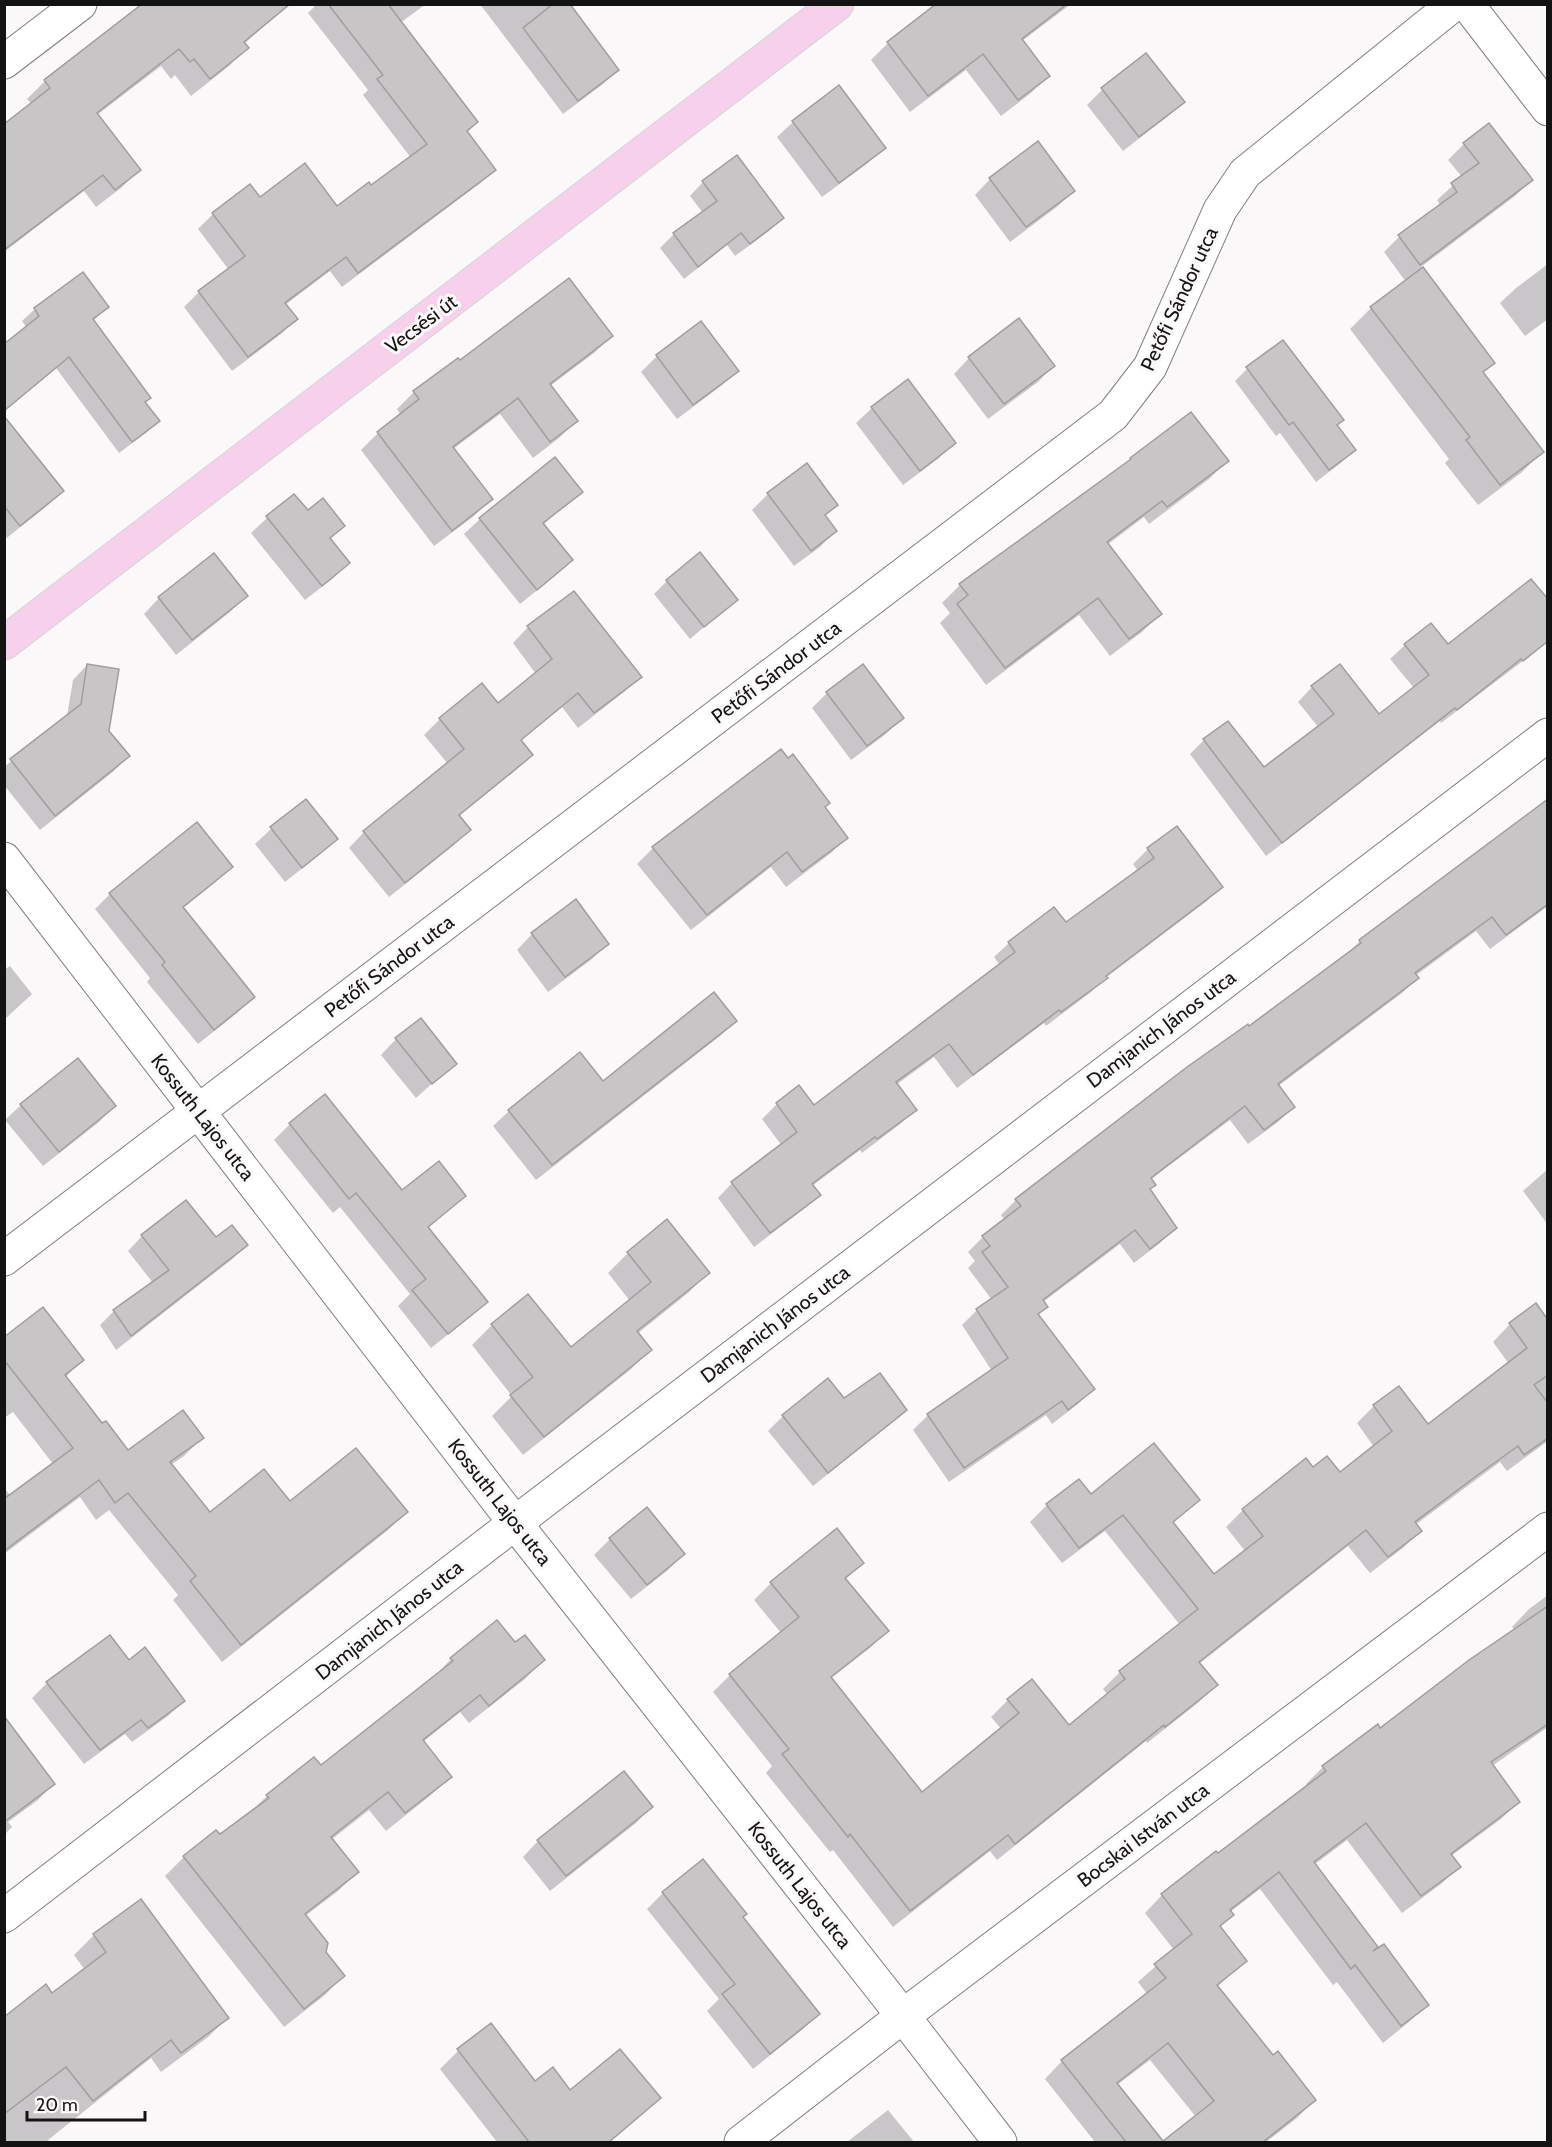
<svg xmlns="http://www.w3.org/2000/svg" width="1552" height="2147" font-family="Cabin,sans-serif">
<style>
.shadow{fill:#0003}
.building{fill:#c8c5c7;stroke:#9f9d9e;stroke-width:1.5;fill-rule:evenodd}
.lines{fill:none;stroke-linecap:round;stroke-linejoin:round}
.minor-casing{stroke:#817e80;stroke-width:35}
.major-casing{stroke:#d5d5d5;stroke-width:35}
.minor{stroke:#fff;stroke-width:33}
.major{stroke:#f7d1eb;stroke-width:33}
.labels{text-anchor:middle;stroke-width:6;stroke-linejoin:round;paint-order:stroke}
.street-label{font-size:20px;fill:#141313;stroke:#fbf8fa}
</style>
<rect width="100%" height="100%" fill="#fbf8fa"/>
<g class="shadow">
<polygon points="142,4 289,4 244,44 247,48 229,66 191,96 175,75 171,79 161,66 97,115 139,170 121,188 96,207 84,191 4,252 4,125 32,104 27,99 45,81"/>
<polygon points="317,4 426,4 400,23 476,122 466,133 494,169 479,184 342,287 330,271 285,305 296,319 281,334 232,371 184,307 199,292 229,270 198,229 213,214 260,200 337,208 371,187 411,158 363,95 368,90 308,13"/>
<polygon points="480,4 568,4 617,70 603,84 563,114"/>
<polygon points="939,4 1071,4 1022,41 1048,76 1031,93 1001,116 966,70 910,112 871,60 888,43"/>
<polygon points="1146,55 1183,102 1167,117 1123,151 1087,105 1102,90"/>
<polygon points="793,122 884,147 868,163 822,197 777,137"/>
<polygon points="1464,144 1531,180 1515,196 1421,267 1493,363 1482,373 1542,452 1521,473 1478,505 1445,463 1449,459 1350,329 1371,308 1406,282 1384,252 1399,237 1441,206 1437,200 1462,177 1448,160"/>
<polygon points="990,179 1073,191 1058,206 1010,242 975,195"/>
<polygon points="703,182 782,218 769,231 735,256 727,245 684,279 660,248 674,234 703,213 690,196"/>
<polygon points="1548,264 1548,319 1525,336 1500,303 1516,288"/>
<polygon points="83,274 107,307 93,321 158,421 146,433 119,453 56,368 4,411 4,346 27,328 22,321 35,309"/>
<polygon points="611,336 594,353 550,386 576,421 559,438 533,458 500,414 453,449 491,499 474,516 434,546 361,450 378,433 401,415 397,409 414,392 459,362"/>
<polygon points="1282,342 1336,426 1354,450 1342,462 1316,482 1280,433 1276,436 1235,381 1247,369"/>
<polygon points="657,356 737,371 721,386 677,419 641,372"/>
<polygon points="969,358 1053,366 1038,382 988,419 954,374"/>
<polygon points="872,408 954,443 939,458 903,485 856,423"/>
<polygon points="4,431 62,490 47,506 4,540"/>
<polygon points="1131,459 1227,461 1209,479 1149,524 1144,517 1107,545 1160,614 1142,632 1110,656 1079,615 986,685 940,623 950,613 942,603 960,585 1123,467"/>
<polygon points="807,466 836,504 824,516 835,531 820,547 794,566 752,510 768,494"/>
<polygon points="581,491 543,525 571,560 555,576 520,604 464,534 480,519"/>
<polygon points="294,496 308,512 343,526 329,540 348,563 332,579 305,600 251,533 267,518"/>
<polygon points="667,581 736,600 690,639 654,594"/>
<polygon points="246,596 230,612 176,655 144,614 159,598"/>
<polygon points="1548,602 1548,642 1441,723 1440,721 1266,856 1190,754 1204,740 1264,769 1319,728 1298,702 1312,687 1379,716 1414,688 1390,659 1405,645 1448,646"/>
<polygon points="528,627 640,676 624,692 578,728 562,707 520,741 531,754 516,770 458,817 469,830 453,846 389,897 349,848 364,832 448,764 424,735 440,719 482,685 498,705 536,674 513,643"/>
<polygon points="87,665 108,731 128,756 114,771 40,830 4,785 4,767 67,716 73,680"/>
<polygon points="827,693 902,718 886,734 851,760 812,708"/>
<polygon points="781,751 846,838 831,853 786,887 771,867 691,930 637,864 653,848"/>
<polygon points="1548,800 1548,906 1490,949 1476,931 1415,976 1417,978 1402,993 1277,1087 1293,1107 1278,1122 1248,1144 1230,1120 1150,1180 1149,1190 1175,1228 1160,1243 1134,1263 1120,1244 1043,1302 1046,1307 1037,1316 1093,1389 1078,1404 1052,1424 1046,1415 949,1482 913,1430 928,1415 992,1371 962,1325 977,1310 992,1300 968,1268 975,1261 968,1252 983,1237 1005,1220 1001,1215 1016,1200 1345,956 1360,941"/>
<polygon points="306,801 336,839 320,854 285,882 255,844 271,829"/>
<polygon points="1177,828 1221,886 1207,901 1104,979 1091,992 1046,1026 1044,1023 957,1088 934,1057 896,1085 915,1109 900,1124 862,1153 860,1150 812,1186 819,1195 804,1209 754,1247 718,1198 732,1183 782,1146 762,1119 777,1104 799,1087 814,1107 1000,965 994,957 1009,943 1066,924 1138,871 1133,864 1148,849"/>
<polygon points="231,866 216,882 182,909 253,997 237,1013 198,1044 147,982 150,978 95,909 110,894"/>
<polygon points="532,934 607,943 592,959 548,992 517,950"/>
<polygon points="10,966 32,994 4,1020 4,970"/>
<polygon points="735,1021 720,1036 536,1180 493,1126 509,1111 603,1083"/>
<polygon points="396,1039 455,1063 416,1098 381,1055"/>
<polygon points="325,1096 402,1193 464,1196 427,1229 486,1302 470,1317 431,1348 398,1306 410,1294 340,1207 333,1213 274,1140 290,1124"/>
<polygon points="21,1105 114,1106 99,1122 43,1166 5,1120"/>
<polygon points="1548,1169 1548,1225 1523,1191"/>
<polygon points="186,1202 216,1239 246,1245 231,1260 116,1350 100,1325 114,1311 153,1283 128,1251 142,1236"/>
<polygon points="628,1253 708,1273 688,1293 637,1334 650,1350 630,1370 523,1455 492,1416 512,1396 472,1345 492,1325 528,1296 570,1349 630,1301 608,1273"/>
<polygon points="1548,1322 1548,1441 1507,1471 1500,1462 1415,1525 1420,1531 1403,1548 1370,1573 1348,1546 1199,1664 1216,1685 1199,1702 1147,1743 1146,1741 997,1860 990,1851 893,1927 833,1850 830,1852 766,1773 772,1766 713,1692 730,1675 781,1633 754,1600 771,1583 862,1563 845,1580 887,1631 870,1648 830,1679 922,1794 1002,1730 991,1717 1008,1700 1069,1728 1108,1695 1103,1689 1120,1672 1180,1625 1105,1531 1062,1563 1030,1522 1047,1505 1090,1496 1198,1500 1172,1524 1214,1576 1245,1551 1226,1527 1243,1510 1305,1460 1312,1469 1339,1474 1374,1447 1357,1423 1374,1406 1428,1426 1509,1364 1493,1342 1510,1324"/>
<polygon points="4,1340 82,1360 65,1378 102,1425 128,1452 202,1438 184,1456 171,1465 210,1514 406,1512 388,1530 222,1662 173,1600 178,1595 109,1510 96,1520 80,1497 4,1554 4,1488 10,1495 53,1464 13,1412 4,1418"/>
<polygon points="827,1380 843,1400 905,1409 890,1424 813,1486 768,1431 783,1416"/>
<polygon points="647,1509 683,1554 668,1570 631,1599 594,1555 610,1539"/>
<polygon points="1548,1595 1548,1727 1492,1766 1518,1802 1501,1819 1451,1856 1459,1867 1441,1884 1402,1913 1347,1840 1314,1865 1369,1953 1427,2005 1409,2022 1383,2043 1337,1982 1333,1985 1260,1889 1230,1912 1232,1915 1219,1928 1245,1961 1217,1987 1273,2057 1314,2100 1297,2118 1266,2142 1164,2142 1196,2117 1150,2060 1117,2085 1163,2142 1095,2142 1045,2079 1062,2061 1148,1995 1138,1982 1174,1950 1145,1913 1162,1895 1308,1787 1306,1784 1323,1767 1380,1730 1515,1630 1512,1627 1529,1609"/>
<polygon points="515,1645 543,1660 525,1679 469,1723 460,1712 423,1742 450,1776 431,1795 386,1831 369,1810 331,1840 357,1872 338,1891 305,1916 324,1952 343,1976 325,1995 284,2027 165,1876 184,1857 219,1836 248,1814 267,1796 320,1767 433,1678 451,1659"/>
<polygon points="128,1662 183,1701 168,1716 132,1742 125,1734 84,1764 32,1698 47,1683"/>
<polygon points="4,1755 53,1784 38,1800 8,1822 12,1827 4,1835"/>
<polygon points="651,1807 636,1823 550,1891 523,1857 538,1841"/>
<polygon points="703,1861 742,1917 818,2014 803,2029 753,2069 707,2011 719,1999 647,1909 663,1893"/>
<polygon points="140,1901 227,2018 208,2037 161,2072 151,2058 48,2140 50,2142 4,2142 4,2019 52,1996 85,1970 74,1955 94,1935"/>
<polygon points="490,2025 535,2083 570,2092 659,2098 610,2142 497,2142 440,2069 458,2051"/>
<polygon points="888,2110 914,2142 847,2142"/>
</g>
<g class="building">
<polygon points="142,4 290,4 244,42 249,48 210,79 194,59 190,62 179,49 97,113 141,170 115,190 103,175 4,250 4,124 50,88 44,80"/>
<polygon points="328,4 388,4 478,122 467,131 496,170 358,273 346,257 285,303 298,319 248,357 198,291 245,256 212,213 250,184 260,197 305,163 337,206 369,182 371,185 427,144 377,79 383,75"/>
<polygon points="553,4 570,4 619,70 578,101 523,28"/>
<polygon points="936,4 1067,4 1022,39 1050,76 1018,100 983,54 928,96 887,42"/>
<polygon points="1146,53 1185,102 1139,137 1101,88"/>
<polygon points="839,85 886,148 839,183 792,121"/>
<polygon points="1489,123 1533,180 1420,265 1398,235 1457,192 1451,183 1479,163 1463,143"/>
<polygon points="1038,141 1075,191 1026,227 989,178"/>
<polygon points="737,155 784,218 750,244 741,233 698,267 673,233 717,201 702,181"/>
<polygon points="1423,267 1495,363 1483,372 1544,452 1500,485 1466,440 1470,437 1370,307"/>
<polygon points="83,272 109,307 93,319 151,398 145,402 160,421 132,442 69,357 4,411 4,344 39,316 34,308"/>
<polygon points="569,278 613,336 550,384 578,421 550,442 518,398 453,447 493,499 452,531 377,432 419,399 413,391 458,358 460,360"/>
<polygon points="1019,318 1055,366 1004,404 968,357"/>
<polygon points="701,321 739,371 693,405 656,355"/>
<polygon points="1283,340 1344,420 1337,425 1356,450 1329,470 1293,422 1289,425 1246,367"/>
<polygon points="908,379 956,443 920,471 871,407"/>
<polygon points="1191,412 1229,461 1167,507 1162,501 1107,542 1162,614 1129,639 1098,598 1005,668 957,604 968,595 959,584 1131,459 1130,458"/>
<polygon points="4,416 64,491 20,526 4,506"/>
<polygon points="555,457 583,492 543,523 573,560 537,590 479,518"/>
<polygon points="807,463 838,505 825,515 837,531 811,551 767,493"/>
<polygon points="294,494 308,510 323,498 345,526 330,538 350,563 322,586 266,516"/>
<polygon points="700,552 738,600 704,627 666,580"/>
<polygon points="214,553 248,596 192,640 158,597"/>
<polygon points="1531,579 1548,599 1548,641 1523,661 1521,659 1457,710 1455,708 1282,843 1203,739 1228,721 1264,767 1334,714 1311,686 1340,664 1379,714 1429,675 1404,644 1431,623 1448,644"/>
<polygon points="574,591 642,677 594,713 578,693 521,740 533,755 459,815 471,830 405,883 363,831 464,749 439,718 482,683 498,703 552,659 527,626"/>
<polygon points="87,664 119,669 109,731 130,756 55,816 10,759 81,704"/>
<polygon points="863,664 904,718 867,746 826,692"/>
<polygon points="781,749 788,758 793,754 830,803 825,807 848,838 802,872 787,852 707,915 652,847"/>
<polygon points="306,799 338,839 302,868 270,827"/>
<polygon points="1548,799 1548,904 1506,935 1492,917 1415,973 1419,978 1278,1084 1295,1107 1264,1130 1245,1106 1151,1178 1156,1185 1150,1189 1177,1228 1150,1249 1135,1230 1043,1300 1048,1307 1038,1314 1095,1389 1068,1410 1062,1401 964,1468 927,1414 1008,1358 976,1309 1008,1287 982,1252 990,1246 982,1236 1021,1206 1015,1199 1187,1067 1248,1024 1249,1026 1361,943 1359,940"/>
<polygon points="197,822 233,867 183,907 255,997 214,1030 162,965 165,962 109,893"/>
<polygon points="1177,826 1223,887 1106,976 1108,978 1061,1012 1059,1010 973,1075 949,1044 896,1082 917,1110 877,1139 875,1137 812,1184 821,1195 770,1233 731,1182 797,1132 776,1103 799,1085 814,1105 1015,952 1008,942 1054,907 1066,922 1154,858 1147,848"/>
<polygon points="576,899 609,944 565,977 531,933"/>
<polygon points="714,992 737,1021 552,1165 508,1110 580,1052 603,1081"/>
<polygon points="421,1018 457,1064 432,1084 395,1038"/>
<polygon points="78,1058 116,1106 59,1152 20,1104"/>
<polygon points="325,1094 402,1190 439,1161 466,1196 428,1227 488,1302 448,1334 412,1290 426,1279 356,1193 349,1199 289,1123"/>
<polygon points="186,1200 216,1237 232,1225 248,1245 131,1336 113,1310 169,1270 141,1235"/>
<polygon points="667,1219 710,1273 637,1331 652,1350 544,1437 510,1395 533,1377 491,1324 528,1294 571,1347 651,1282 627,1252"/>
<polygon points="1536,1303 1548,1320 1548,1375 1534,1385 1548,1403 1548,1438 1524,1455 1518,1446 1475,1477 1415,1522 1422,1531 1388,1557 1366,1530 1199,1662 1218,1685 1165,1727 1164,1725 1015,1844 1008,1835 910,1911 850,1834 848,1837 782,1754 789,1749 729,1674 799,1617 770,1582 837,1528 864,1563 845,1578 889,1631 831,1677 922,1792 1019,1713 1007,1699 1032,1679 1069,1725 1125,1679 1119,1671 1198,1609 1123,1515 1079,1548 1046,1504 1079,1479 1091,1494 1154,1443 1200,1500 1173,1522 1214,1574 1263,1536 1242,1509 1306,1458 1313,1467 1327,1456 1340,1472 1392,1431 1373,1405 1399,1386 1428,1424 1527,1348 1509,1323"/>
<polygon points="43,1307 84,1360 65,1375 102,1423 106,1421 128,1450 183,1410 204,1438 170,1462 210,1512 264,1469 290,1501 356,1448 408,1512 241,1645 190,1581 196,1576 128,1493 115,1503 99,1480 4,1551 4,1499 73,1448 4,1360 4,1337"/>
<polygon points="880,1373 907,1410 828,1473 782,1415 828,1378 844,1398"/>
<polygon points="647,1507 685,1554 647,1585 609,1538"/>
<path d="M 1548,1606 L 1548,1724 L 1491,1762 L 1520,1802 L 1451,1854 L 1461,1867 L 1421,1896 L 1366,1823 L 1314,1862 L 1378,1947 L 1373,1951 L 1384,1944 L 1429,2005 L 1401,2026 L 1355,1965 L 1351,1969 L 1279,1872 L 1230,1910 L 1234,1915 L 1220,1926 L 1247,1961 L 1217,1985 L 1273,2055 L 1278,2051 L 1316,2100 L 1263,2142 L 1126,2142 L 1061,2060 L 1166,1978 L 1154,1964 L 1192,1934 L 1161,1894 L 1216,1851 L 1218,1853 L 1326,1771 L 1322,1766 L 1378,1724 L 1380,1728 L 1469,1660 ZM 1168,2043 L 1214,2101 L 1163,2141 L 1117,2083 Z"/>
<polygon points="497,1620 515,1642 525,1635 545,1660 489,1706 480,1695 423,1740 452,1777 405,1813 388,1792 331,1837 359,1872 305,1914 328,1943 326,1952 345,1976 304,2009 183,1856 216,1830 220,1834 269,1798 266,1795 314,1757 321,1765 453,1661 450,1658"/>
<polygon points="110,1635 129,1660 145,1647 185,1701 148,1728 141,1720 100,1750 46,1682"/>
<polygon points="4,1716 55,1784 4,1822"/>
<polygon points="624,1771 653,1807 566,1876 537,1840"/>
<polygon points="703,1859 747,1914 743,1917 820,2014 770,2054 722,1994 735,1984 662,1892"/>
<polygon points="141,1899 229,2018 181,2053 171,2040 93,2101 66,2067 4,2114 4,2017 46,1984 52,1993 106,1952 93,1934"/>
<polygon points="491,2023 535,2081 553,2067 570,2090 620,2049 661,2098 609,2142 529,2142 457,2049"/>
</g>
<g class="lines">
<g class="minor-casing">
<g id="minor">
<polyline points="1467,4 1548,109"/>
<polyline points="4,62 80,4"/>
<polyline points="4,859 515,1523 903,2016 1000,2142"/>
<polyline points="4,1259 1113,415 1150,367 1220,210 1245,173 1454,4"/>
<polyline points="4,1916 515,1523 1548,735"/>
<polyline points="741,2142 903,2016 1548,1529"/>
</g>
</g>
<g class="major-casing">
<polyline id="major" points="4,643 837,4"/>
</g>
<use href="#minor" class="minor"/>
<use href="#major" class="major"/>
</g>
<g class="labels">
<g class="street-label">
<text transform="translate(1179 299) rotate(-65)" y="7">Petőfi Sándor utca</text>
<text transform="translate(421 324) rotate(-37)" y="7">Vecsési út</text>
<text transform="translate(776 672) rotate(-37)" y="7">Petőfi Sándor utca</text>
<text transform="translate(389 966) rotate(-37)" y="7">Petőfi Sándor utca</text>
<text transform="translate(1161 1029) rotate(-37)" y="7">Damjanich János utca</text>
<text transform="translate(203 1117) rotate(52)" y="7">Kossuth Lajos utca</text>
<text transform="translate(775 1324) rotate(-37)" y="7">Damjanich János utca</text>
<text transform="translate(500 1502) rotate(52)" y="7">Kossuth Lajos utca</text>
<text transform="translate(389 1620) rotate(-38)" y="7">Damjanich János utca</text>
<text transform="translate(1143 1835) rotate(-37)" y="7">Bocskai István utca</text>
<text transform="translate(800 1885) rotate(52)" y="7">Kossuth Lajos utca</text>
</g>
</g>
<rect width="1552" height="2147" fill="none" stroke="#141313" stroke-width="12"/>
<path d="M27 2111v9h118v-9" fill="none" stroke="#141313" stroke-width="3"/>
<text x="36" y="2111" font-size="18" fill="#141313" stroke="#fbf8fa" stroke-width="4.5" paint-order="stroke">20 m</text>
</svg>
